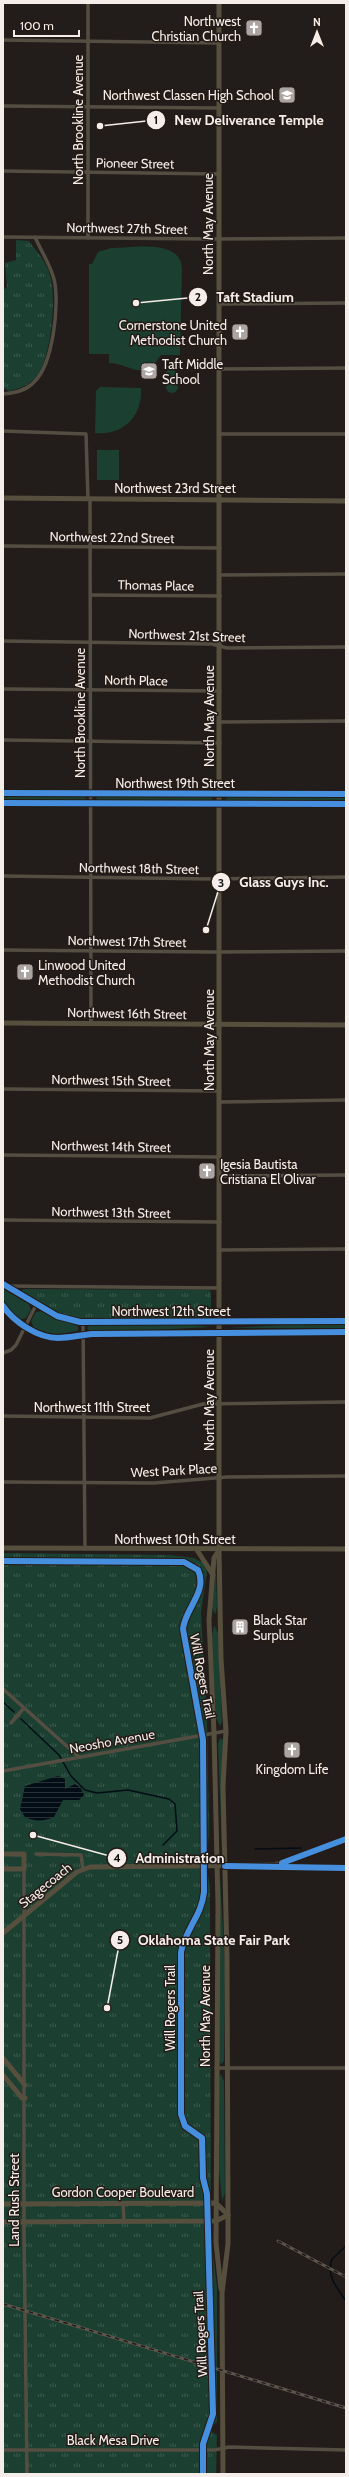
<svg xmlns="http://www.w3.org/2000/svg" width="349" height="2477" font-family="Cabin,sans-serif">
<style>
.grass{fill:#1b3f30}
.park{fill:url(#park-tufts)}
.water{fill:url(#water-rules)}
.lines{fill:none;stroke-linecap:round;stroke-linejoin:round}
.stream{stroke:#030d16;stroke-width:1.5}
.street{stroke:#544e42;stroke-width:3.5}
.secondary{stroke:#564f3e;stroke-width:5}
.rail-casing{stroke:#5a564e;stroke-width:3}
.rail{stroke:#251b16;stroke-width:1.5;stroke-dasharray:4.5;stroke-linecap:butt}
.cycleway-casing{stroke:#251b16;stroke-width:8}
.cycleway{stroke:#468fdf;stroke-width:6}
.labels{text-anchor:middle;stroke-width:3;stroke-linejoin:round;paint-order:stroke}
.poi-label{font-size:13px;fill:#f5edea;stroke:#251b16;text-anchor:start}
.street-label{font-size:13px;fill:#f5edea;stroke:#251b16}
.leader{fill:none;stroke:#f5edea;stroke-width:1.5}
.callout-dot{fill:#f5edea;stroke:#251b16;stroke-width:1.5}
.mark-label{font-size:12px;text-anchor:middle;font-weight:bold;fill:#111}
.callout-label{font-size:14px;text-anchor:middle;font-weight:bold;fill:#f5edea;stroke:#251b16;stroke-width:3;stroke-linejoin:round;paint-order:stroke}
</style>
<defs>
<pattern id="park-tufts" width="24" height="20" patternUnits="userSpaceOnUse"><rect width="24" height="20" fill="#1b3f30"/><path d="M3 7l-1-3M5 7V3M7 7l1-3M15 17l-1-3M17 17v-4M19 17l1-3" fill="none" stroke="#3d5b4e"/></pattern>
<pattern id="water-rules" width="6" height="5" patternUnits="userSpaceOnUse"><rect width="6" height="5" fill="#030d16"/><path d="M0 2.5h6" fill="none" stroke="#283138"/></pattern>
</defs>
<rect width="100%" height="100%" fill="#221c1a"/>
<g class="grass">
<path d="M 111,248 C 132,248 180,238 182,268 L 180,355 L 161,355 C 143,384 130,363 109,363 L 109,354 L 89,354 L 89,264 L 92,264 L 98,252 Z"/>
<circle cx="171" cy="375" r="6"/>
<circle cx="172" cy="387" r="6"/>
<path d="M 100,387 L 141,388 C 143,416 123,436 95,433 L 96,391 Z"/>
<rect x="97" y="450" width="22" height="30"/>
<polygon points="3,795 83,796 87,799 85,801 3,801"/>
<polygon points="97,796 211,797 214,802 96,801"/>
<polygon points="346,796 346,802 225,800 228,797"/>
<path d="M 3,1289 L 29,1304 L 31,1310 L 26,1318 L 19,1320 C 8,1311 3,1303 3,1289 Z"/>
<polygon points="42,1311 78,1326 78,1331 52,1335 34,1328 31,1321 36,1312"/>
<polygon points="186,1324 211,1327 155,1330 89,1331 87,1328 90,1325"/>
<polygon points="282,1325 344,1324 346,1328 228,1328"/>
<polygon points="216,1569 217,1607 215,1615 212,1607"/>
<polygon points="214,1625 218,1633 222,1722 220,1726 216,1718 212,1637"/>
<polygon points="220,1738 223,1740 222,1850 218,1744"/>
<polygon points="220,1878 225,1963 224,2061 221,2065 219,2062"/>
<polygon points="221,2074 224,2081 225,2193 222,2201 218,2161 218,2078"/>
</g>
<g class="park">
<path d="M 16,240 L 29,241 C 37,252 46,261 50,275 C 57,297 51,358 37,376 C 29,385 20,389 8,391 L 3,387 L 3,290 L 7,287 L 5,263 L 16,260 Z"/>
<polygon points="24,1289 209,1290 211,1292 211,1317 206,1319 79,1319 59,1314 22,1294 20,1291"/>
<polygon points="3,1553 170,1555 194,1558 204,1563 207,1571 201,1613 207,1720 209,1825 208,1846 203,1856 203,1873 208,1876 210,1886 211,2239 217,2286 217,2422 212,2426 212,2432 217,2435 216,2474 3,2474"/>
</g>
<path class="water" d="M 58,1776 L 65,1779 L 65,1789 L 75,1784 L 80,1787 L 84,1795 L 79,1800 L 63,1800 L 54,1817 C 44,1821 35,1822 25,1817 L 20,1809 L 25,1786 Z"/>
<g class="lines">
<g class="stream">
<polyline points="3,1702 14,1712"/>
<polyline points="21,1719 59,1755 71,1776 85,1790 97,1793 128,1790 169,1799 175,1804 177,1831 163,1845"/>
<polyline points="255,1849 301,1848"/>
<path d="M 346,2246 L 332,2259 C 326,2276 337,2288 346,2301"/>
</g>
<g class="street">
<polyline points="88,3 88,238"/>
<polyline points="3,40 219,43"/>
<polyline points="3,106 219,108"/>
<polyline points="3,171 219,174"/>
<polyline points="3,237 211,239 346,238"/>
<polyline points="219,304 346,303"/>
<polyline points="219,369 346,368"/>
<path d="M 3,394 C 14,393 26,391 34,382 C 53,365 60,303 54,279 C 50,264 41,251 35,237"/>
<polyline points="3,431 86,434 88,499"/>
<polyline points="219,434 346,434"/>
<polyline points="90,499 91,1023"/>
<polyline points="3,546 220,548"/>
<polyline points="220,575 346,574"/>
<polyline points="91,595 220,596"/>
<polyline points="3,641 212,644 227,648 346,647"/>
<polyline points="3,689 220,691"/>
<polyline points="220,722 346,721"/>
<polyline points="3,740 220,743"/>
<polyline points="3,876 212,879 346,877"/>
<polyline points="3,950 212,952 346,951"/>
<polyline points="3,1089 220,1091"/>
<polyline points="220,1102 346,1100"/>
<polyline points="3,1155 219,1157"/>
<polyline points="220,1176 346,1175"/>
<polyline points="3,1220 220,1222"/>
<polyline points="219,1250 346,1249"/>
<polyline points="6,1286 219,1288"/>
<polyline points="83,1322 85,1549"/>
<polyline points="3,1353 11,1350 16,1345 36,1305"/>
<polyline points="3,1416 150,1418 203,1404 346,1402"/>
<polyline points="3,1482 154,1483 227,1477 346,1476"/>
<polyline points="3,1689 79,1757"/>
<polyline points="11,1723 24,1708"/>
<polyline points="3,1771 226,1731"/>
<polyline points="36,1854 81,1855 83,1869"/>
<polyline points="24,1869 24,2230 27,2474"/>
<polyline points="216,2068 346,2068"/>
<polyline points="123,2204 124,2221"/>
<polyline points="3,2450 215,2450 229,2447 346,2450"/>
</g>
<g class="secondary">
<polyline points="219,3 219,1550 221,1659 226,1731 223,1786 227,1959 228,2215 228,2244 222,2293 223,2474"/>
<polyline points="3,498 346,501"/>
<polyline points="3,793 346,794"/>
<polyline points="3,803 346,804"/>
<polyline points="3,1023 346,1025"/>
<polyline points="3,1284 57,1316 80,1322 346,1321"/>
<path d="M 3,1306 C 14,1322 38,1338 58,1338 C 69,1338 81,1335 92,1334 L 346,1332"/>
<polyline points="3,1548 346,1549"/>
<polyline points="197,1550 213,1575"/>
<polyline points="219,1550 214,1558 209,1620 214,1733 218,1905 216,2243 221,2289"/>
<polyline points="3,1854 24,1854 24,1869 3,1869"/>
<polyline points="277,1864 346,1839"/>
<polyline points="3,1933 77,1872 90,1867 274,1865 346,1868"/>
<polyline points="3,2058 25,2085"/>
<polyline points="3,2075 22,2098 25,2098"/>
<polyline points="3,2204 216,2203 228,2215"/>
<polyline points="3,2222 216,2221 228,2215"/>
</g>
<g class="rail-casing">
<g id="rail">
<polyline points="278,2241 346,2277"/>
<polyline points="3,2304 346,2408"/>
</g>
</g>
<use href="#rail" class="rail"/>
<g class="cycleway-casing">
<g id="cycleway">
<polyline points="3,793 346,794"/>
<polyline points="3,803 346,804"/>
<polyline points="3,1284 57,1316 80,1322 346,1321"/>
<path d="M 3,1306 C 14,1322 38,1338 58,1338 C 69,1338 81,1335 92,1334 L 346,1332"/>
<path d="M 3,1561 L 184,1562 L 198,1570 C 208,1592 185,1608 183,1629 L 203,1740 L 204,1892 C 202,1915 185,1930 181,1952 L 181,2114 L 185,2126 L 202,2138 L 203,2178 L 207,2194 L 213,2414 L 203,2444 L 203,2474"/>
<polyline points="282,1863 346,1839"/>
<polyline points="225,1866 346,1868"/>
</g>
</g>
<use href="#cycleway" class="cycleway"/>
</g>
<defs>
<g id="church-square" transform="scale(0.9)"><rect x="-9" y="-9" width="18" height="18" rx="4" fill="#aba4a1" stroke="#251b16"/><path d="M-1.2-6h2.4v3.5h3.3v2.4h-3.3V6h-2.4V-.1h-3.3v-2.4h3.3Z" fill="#fff"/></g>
<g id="school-square" transform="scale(0.9)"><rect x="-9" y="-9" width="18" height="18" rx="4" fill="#aba4a1" stroke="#251b16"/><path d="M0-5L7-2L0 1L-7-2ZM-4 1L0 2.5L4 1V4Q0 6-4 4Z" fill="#fff"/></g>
<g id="building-square" transform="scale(0.9)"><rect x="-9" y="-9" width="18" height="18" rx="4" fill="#aba4a1" stroke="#251b16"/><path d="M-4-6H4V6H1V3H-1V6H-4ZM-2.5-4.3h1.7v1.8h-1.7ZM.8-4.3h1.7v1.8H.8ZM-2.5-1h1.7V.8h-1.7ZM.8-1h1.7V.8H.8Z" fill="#fff"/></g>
</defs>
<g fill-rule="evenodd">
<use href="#church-square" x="254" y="28"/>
<use href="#school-square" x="287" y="95"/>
<use href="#church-square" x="240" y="332"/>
<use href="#school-square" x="149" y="371"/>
<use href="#church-square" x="25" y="972"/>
<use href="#church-square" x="207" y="1171"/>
<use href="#building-square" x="240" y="1627"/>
<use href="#church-square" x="292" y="1750"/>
</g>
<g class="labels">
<g class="poi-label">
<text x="241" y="26" text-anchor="end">Northwest<tspan x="241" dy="15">Christian Church</tspan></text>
<text x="274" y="100" text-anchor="end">Northwest Classen High School</text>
<text x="227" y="330" text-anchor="end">Cornerstone United<tspan x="227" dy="15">Methodist Church</tspan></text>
<text x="162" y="369">Taft Middle<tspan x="162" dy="15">School</tspan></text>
<text x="38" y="970">Linwood United<tspan x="38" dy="15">Methodist Church</tspan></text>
<text x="220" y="1169">Igesia Bautista<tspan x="220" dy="15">Cristiana El Olivar</tspan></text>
<text x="253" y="1625">Black Star<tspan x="253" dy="15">Surplus</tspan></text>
<text x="292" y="1774" text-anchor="middle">Kingdom Life</text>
</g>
<g class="street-label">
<text transform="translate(78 120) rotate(-90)" y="5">North Brookline Avenue</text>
<text transform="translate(135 163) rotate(1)" y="5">Pioneer Street</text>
<text transform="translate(208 224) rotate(-90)" y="5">North May Avenue</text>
<text transform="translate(127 228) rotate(1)" y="5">Northwest 27th Street</text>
<text x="175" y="493">Northwest 23rd Street</text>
<text transform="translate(112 537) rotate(1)" y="5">Northwest 22nd Street</text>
<text transform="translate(156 585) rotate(1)" y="5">Thomas Place</text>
<text transform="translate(187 635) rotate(2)" y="5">Northwest 21st Street</text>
<text transform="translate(136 680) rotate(1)" y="5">North Place</text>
<text transform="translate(80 713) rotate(-90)" y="5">North Brookline Avenue</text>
<text transform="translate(209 716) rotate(-90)" y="5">North May Avenue</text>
<text x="175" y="788">Northwest 19th Street</text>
<text transform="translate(139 868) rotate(1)" y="5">Northwest 18th Street</text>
<text transform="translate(127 941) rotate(1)" y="5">Northwest 17th Street</text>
<text transform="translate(127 1013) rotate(1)" y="5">Northwest 16th Street</text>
<text transform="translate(209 1040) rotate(-90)" y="5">North May Avenue</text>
<text transform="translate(111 1080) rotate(1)" y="5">Northwest 15th Street</text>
<text transform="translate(111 1146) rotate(1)" y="5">Northwest 14th Street</text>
<text transform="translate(111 1212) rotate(1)" y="5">Northwest 13th Street</text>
<text x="171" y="1316">Northwest 12th Street</text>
<text transform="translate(209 1400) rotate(-90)" y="5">North May Avenue</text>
<text x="92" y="1412">Northwest 11th Street</text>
<text transform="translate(174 1470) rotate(-3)" y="5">West Park Place</text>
<text x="175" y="1544">Northwest 10th Street</text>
<text transform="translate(203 1676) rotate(79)" y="5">Will Rogers Trail</text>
<text transform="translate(112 1741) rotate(-10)" y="5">Neosho Avenue</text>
<text transform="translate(45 1885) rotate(-39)" y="5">Stagecoach</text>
<text transform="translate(170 2008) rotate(-90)" y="5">Will Rogers Trail</text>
<text transform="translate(205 2016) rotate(-90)" y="5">North May Avenue</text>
<text x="123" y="2197">Gordon Cooper Boulevard</text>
<text transform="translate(14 2200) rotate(-90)" y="5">Land Rush Street</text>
<text transform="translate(200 2334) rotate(-93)" y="5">Will Rogers Trail</text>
<text x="113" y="2445">Black Mesa Drive</text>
</g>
</g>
<path class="leader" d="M100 126L156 120M136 303L198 297M206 930L221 882M33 1835L117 1858M107 2008L120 1940"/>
<g class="callout-dot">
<circle cx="100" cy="126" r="4"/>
<circle cx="136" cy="303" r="4"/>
<circle cx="206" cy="930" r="4"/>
<circle cx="33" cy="1835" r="4"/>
<circle cx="107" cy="2008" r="4"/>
<circle cx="156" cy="120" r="10"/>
<circle cx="198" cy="297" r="10"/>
<circle cx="221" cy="882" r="10"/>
<circle cx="117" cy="1858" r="10"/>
<circle cx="120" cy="1940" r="10"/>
</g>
<g class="mark-label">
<text x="156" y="124">1</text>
<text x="198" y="301">2</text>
<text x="221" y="887">3</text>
<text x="117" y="1862">4</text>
<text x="120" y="1944">5</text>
</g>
<g class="callout-label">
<text x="249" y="125">New Deliverance Temple</text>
<text x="255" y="302">Taft Stadium</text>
<text x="284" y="887">Glass Guys Inc.</text>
<text x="180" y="1863">Administration</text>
<text x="214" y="1945">Oklahoma State Fair Park</text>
</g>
<rect width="349" height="2477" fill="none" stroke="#f5edea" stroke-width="8"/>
<g transform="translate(317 32)" stroke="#251b16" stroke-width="3" paint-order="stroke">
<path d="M0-3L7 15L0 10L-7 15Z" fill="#f5edea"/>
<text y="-6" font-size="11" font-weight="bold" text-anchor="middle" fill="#f5edea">N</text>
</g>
<path d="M14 30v6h65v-6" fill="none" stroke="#f5edea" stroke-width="2"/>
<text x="20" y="30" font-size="12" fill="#f5edea" stroke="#251b16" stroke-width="3" paint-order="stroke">100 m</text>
</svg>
